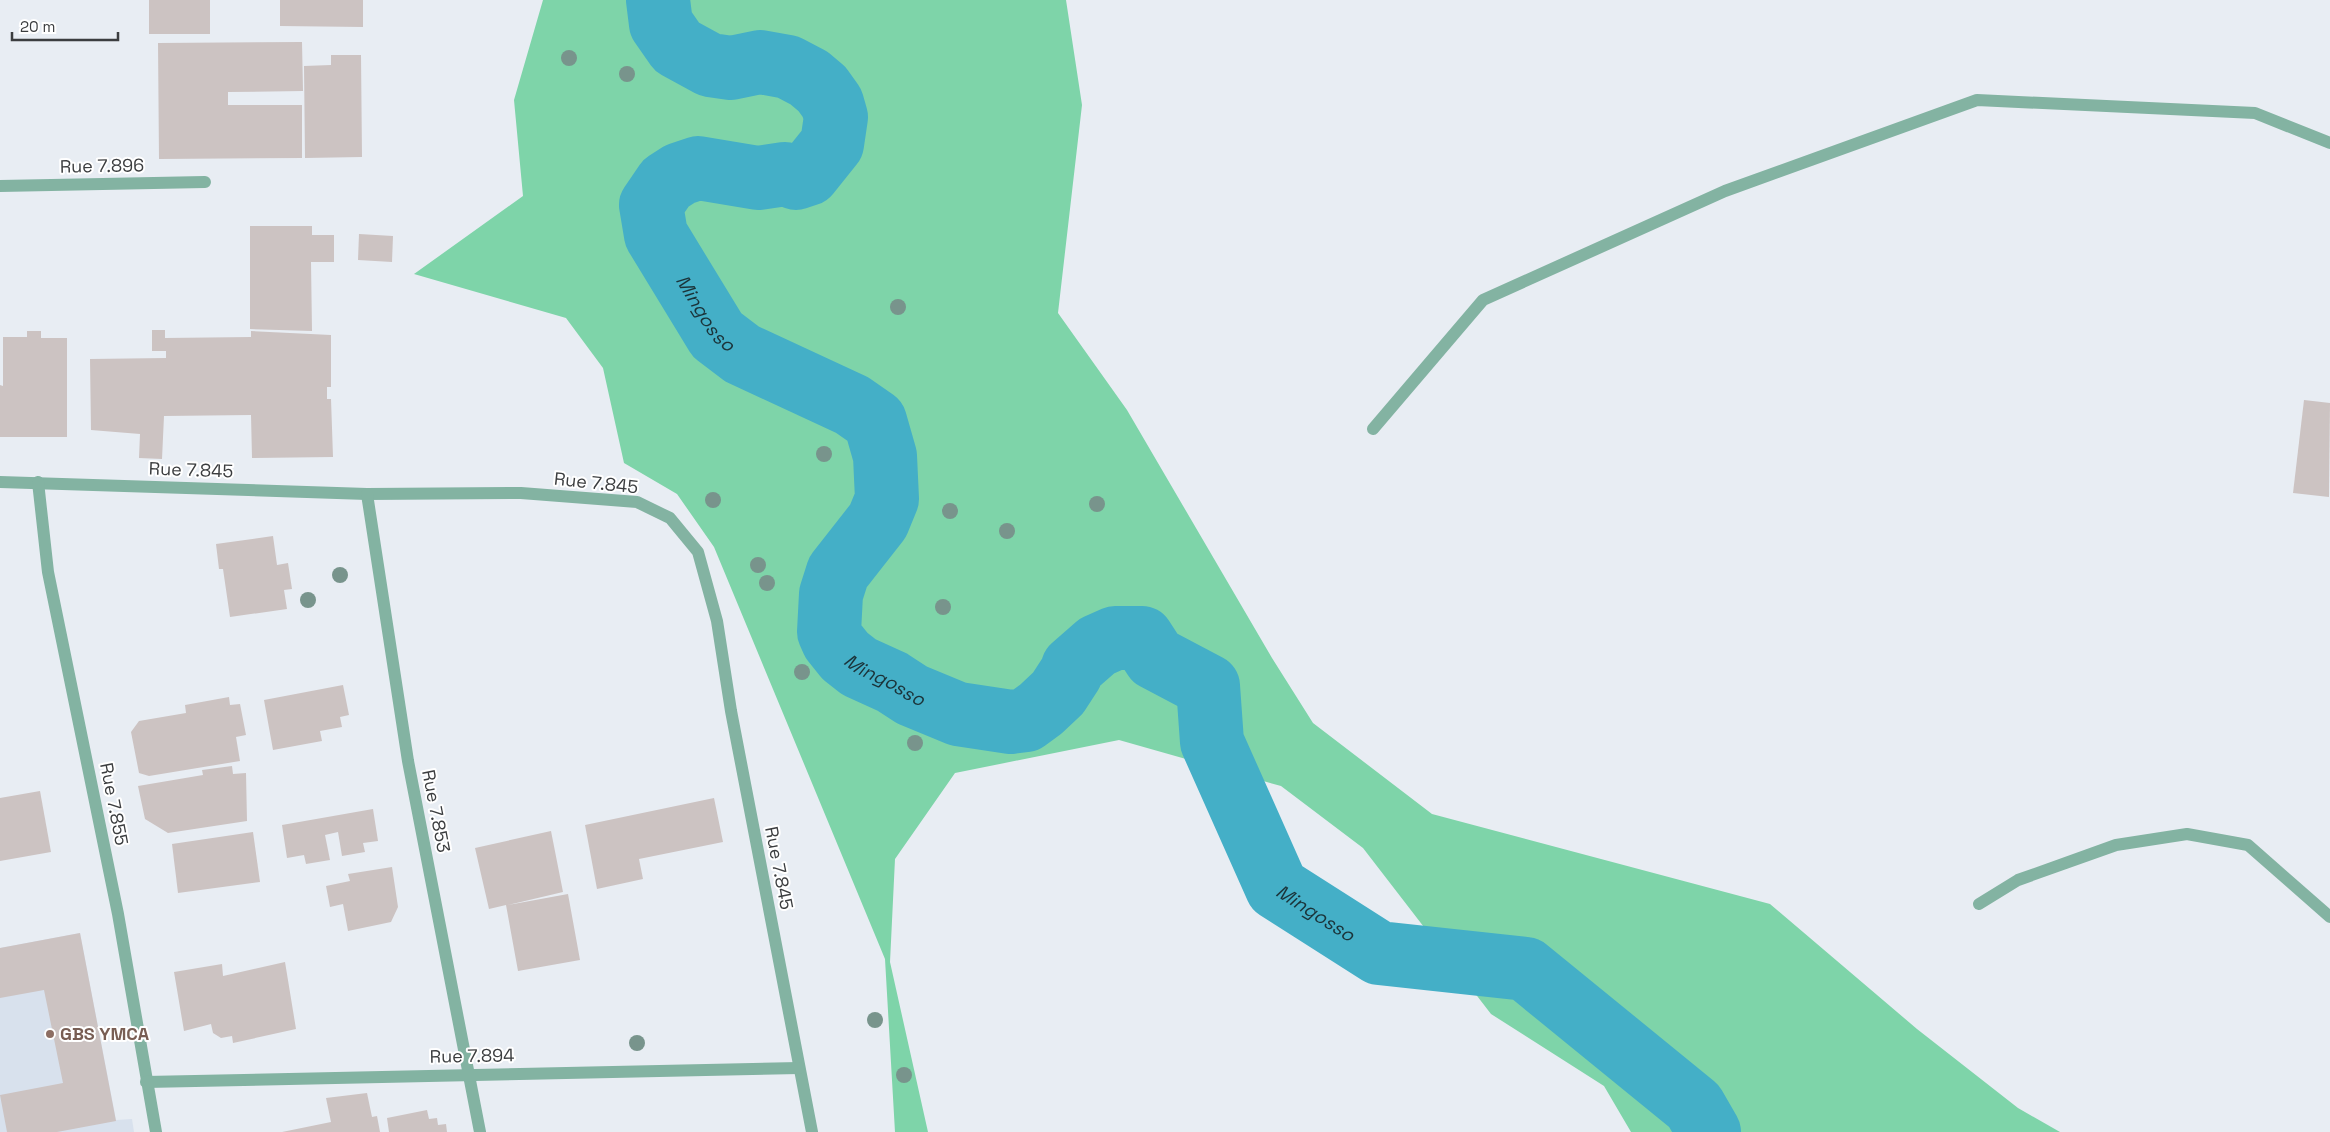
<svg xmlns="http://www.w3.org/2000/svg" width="2330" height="1132" font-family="'Space Grotesk',sans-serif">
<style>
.built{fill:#d8e1ed}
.green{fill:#7ed4a9}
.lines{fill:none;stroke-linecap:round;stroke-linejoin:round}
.river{stroke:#44afc7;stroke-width:64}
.building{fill:#ccc3c2}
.minor{stroke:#83b3a2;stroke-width:12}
.tree{fill:#78948c}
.education-dot{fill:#8d6e63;stroke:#fff;stroke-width:2}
.labels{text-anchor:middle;stroke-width:4;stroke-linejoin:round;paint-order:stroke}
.street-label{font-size:18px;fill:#3b3d3f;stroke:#fff}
.education-label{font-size:18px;font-weight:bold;fill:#785e54;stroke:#fff;text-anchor:start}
.water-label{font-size:19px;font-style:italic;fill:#1b3339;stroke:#fff}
</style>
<rect width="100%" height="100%" fill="#e8edf3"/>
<polygon class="built" points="80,933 116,1120 132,1119 134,1132 0,1132 0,948"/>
<polygon class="green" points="543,0 1066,0 1082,105 1058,313 1127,410 1272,658 1313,723 1432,814 1770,904 1917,1029 2018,1108 2060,1132 1631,1132 1604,1086 1491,1014 1363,848 1281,786 1119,740 955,773 895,859 890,962 928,1132 895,1132 885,959 714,547 677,494 624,463 603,368 566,318 414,274 523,196 514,100"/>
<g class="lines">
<path class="river" id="s1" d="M 658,0 L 661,24 L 677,47 L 710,65 L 731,68 L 760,62 L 788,67 L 809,78 L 822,89 L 832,103 L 836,117 L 832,144 L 808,174 L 796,178 L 785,174 L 758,178 L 698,168 L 680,174 L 666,183 L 651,205 L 656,235 L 717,335 L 742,354 L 852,405 L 875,421 L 885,456 L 887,499 L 878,521 L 838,572 L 831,594 L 829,632 L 833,641 L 845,656 L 859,667 L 892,682 L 912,695 L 958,714 L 1011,722 L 1026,720 L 1041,709 L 1058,693 L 1071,673 L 1073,667 L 1097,646 L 1115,638 L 1142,638 L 1155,658 L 1208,686 L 1212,742 L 1277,888 L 1379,953 L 1526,969 L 1694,1106 L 1709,1132"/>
</g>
<g class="building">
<rect x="149" y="0" width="61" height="34"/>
<polygon points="280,0 363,0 363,27 280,26"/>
<polygon points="302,42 303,91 228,92 228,105 302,105 302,158 159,159 158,43"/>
<polygon points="331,55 361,55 362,157 305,158 304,66 331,65"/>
<polygon points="250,226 312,226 312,235 334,235 334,262 311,262 312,331 250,329"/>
<polygon points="359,234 393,236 392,262 358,260"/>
<polygon points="152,330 165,330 165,338 251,337 251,331 331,335 331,387 327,387 327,399 331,399 333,457 252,458 251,415 164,416 162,459 139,458 140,434 91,430 90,359 166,358 166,351 152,351"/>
<polygon points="27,331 41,331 41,338 67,338 67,437 0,437 0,385 3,386 3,337 27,337"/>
<polygon points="2304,400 2330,403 2329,497 2293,493"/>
<polygon points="273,536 277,565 288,563 292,589 284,590 287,609 230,617 223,569 219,569 216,544"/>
<polygon points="343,685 349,715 340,717 342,727 320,731 322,741 273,750 264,700"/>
<polygon points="229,697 230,705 240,704 246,735 236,737 240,761 149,776 139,773 131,732 139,721 186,713 185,705"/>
<polygon points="232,766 233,774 246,773 247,821 168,833 145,819 138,786 203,775 202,770"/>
<polygon points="40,791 51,852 0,861 0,798"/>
<polygon points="714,798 723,842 639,859 643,879 597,889 585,825"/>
<polygon points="373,809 378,841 363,843 365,852 342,856 338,832 325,835 330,860 306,864 304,855 287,858 282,825"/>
<polygon points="551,831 563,892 508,905 568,894 580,960 518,971 506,905 489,909 475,848"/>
<polygon points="253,832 260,882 178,893 172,844"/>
<polygon points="392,867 398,907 391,922 348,931 343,904 330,907 326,886 350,881 348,874"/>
<polygon points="80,933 116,1121 57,1132 7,1132 0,1095 63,1083 44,990 0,998 0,948"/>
<polygon points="285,962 296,1029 233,1043 232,1036 221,1038 213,1033 211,1024 184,1031 174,972 222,964 223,976"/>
<polygon points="367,1093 372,1117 377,1116 380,1132 282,1132 331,1122 326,1098"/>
<polygon points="427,1110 429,1119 437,1118 438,1125 446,1124 447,1132 389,1132 387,1118"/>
</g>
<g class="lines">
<g class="minor">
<polyline points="0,186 205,182"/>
<polyline points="1373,429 1483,300 1725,191 1977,100 2255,113 2330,143"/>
<polyline points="0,482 367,494 521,493 637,502 670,518 698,552 717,621 731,711 812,1132"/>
<polyline points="38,482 48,572 118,914 156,1132"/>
<polyline points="367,494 408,761 480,1132"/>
<polyline points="1979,904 2018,880 2116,845 2187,834 2248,845 2330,917"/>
<polyline points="146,1082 799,1068"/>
</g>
</g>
<g class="tree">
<circle cx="569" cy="58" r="8"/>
<circle cx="627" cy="74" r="8"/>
<circle cx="898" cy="307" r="8"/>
<circle cx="824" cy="454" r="8"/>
<circle cx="713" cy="500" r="8"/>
<circle cx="1097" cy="504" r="8"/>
<circle cx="950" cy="511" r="8"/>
<circle cx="1007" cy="531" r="8"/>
<circle cx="758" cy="565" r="8"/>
<circle cx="340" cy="575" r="8"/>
<circle cx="767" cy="583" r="8"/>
<circle cx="308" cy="600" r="8"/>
<circle cx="943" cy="607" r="8"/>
<circle cx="802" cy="672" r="8"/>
<circle cx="915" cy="743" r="8"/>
<circle cx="875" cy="1020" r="8"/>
<circle cx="637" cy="1043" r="8"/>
<circle cx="904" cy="1075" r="8"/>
</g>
<circle class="education-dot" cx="50" cy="1034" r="5"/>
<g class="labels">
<g class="street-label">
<text transform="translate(102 166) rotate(-1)" y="6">Rue 7.896</text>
<text transform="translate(191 470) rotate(2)" y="6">Rue 7.845</text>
<text transform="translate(596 483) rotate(6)" y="6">Rue 7.845</text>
<text transform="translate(114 804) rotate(79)" y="6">Rue 7.855</text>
<text transform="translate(436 811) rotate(79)" y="6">Rue 7.853</text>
<text transform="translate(779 868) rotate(79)" y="6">Rue 7.845</text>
<text transform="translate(472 1056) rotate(-1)" y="6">Rue 7.894</text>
</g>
<g class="education-label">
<text x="60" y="1040">GBS YMCA</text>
</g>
<g class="water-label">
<text dy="7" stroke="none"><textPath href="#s1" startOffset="605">Mingosso</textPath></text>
<text dy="7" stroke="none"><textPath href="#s1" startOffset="1115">Mingosso</textPath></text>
<text dy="7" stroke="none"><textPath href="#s1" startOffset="1761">Mingosso</textPath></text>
</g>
</g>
<path d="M12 32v8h106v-8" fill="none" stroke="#3b3d3f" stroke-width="2.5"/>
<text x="20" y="32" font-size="15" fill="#3b3d3f" stroke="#ffffff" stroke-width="4" paint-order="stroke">20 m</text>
</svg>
